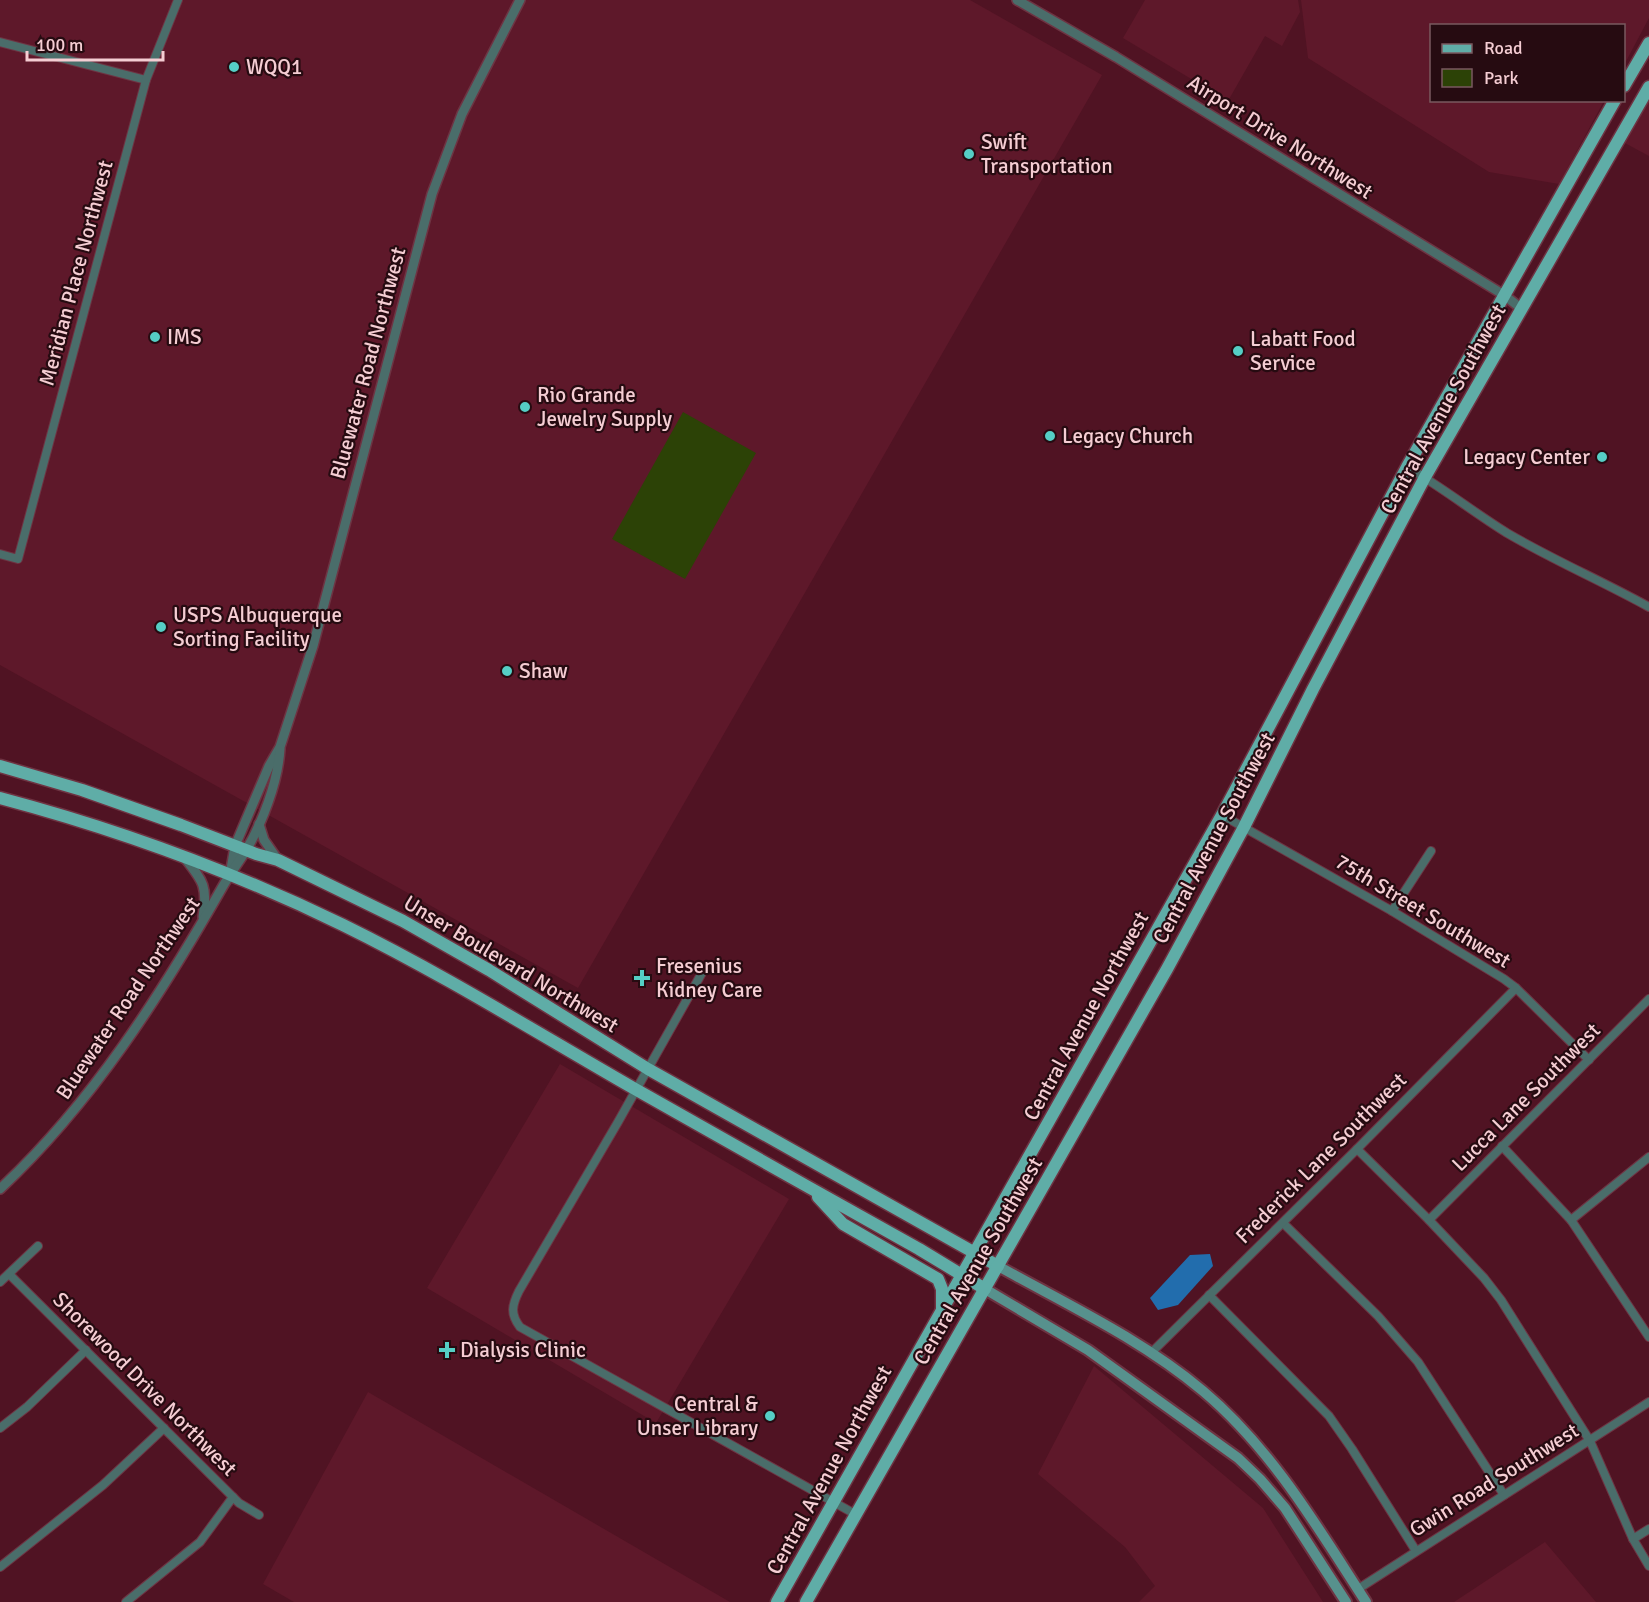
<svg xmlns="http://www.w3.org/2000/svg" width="1649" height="1602" font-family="Signika,sans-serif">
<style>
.built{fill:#5e182a}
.green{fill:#2c4206}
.water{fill:#226dad}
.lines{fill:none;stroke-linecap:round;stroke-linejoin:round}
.minor-casing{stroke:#6e3443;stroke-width:10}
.tertiary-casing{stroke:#6e3443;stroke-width:12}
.secondary-casing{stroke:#6e3443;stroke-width:14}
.primary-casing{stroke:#6e3443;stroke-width:15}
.minor{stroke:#4a6d6a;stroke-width:8}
.tertiary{stroke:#4a6d6a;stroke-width:9}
.secondary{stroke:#57918d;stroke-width:10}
.primary{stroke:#5fada7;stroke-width:12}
.poi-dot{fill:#55cec5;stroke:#260b11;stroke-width:2}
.labels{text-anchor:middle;stroke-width:4.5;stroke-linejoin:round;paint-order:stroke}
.poi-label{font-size:21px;fill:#f5cdd3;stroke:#260b11;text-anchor:start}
.street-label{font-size:21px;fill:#f5cdd3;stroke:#260b11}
</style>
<rect width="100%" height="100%" fill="#501323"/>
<g class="built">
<polygon points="0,0 970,0 1102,75 578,988 0,665"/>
<polygon points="1145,0 1298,0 1300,12 1282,46 1265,36 1228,101 1123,38"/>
<polygon points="1301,0 1649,0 1649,18 1624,65 1624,26 1432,26 1432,100 1604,101 1559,184 1489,172 1308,58"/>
<polygon points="1649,99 1649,156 1623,142"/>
<polygon points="560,1064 789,1199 656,1423 427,1288"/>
<polygon points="1094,1366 1263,1508 1323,1602 1139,1602 1155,1586 1125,1547 1038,1474"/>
<polygon points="368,1392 730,1602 294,1602 263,1584"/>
<polygon points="1545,1542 1596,1602 1454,1602"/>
</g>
<polygon class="green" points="683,412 756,453 685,579 612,539"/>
<polygon class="water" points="1210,1254 1213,1266 1178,1305 1158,1310 1150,1298 1190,1255"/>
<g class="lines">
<g class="minor-casing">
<g id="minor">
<polyline points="0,42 146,80"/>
<path d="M 1407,467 C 1442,487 1473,512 1507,533 C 1553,560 1602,581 1649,607"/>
<polyline points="0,554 18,559 146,80 178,0"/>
<polyline points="1222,815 1392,911 1504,979 1516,988 1589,1060"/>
<polyline points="1392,911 1431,851"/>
<path d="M 703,971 L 618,1122 L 519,1291 C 512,1305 510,1314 520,1327 L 855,1514"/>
<polyline points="1502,1146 1571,1220 1649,1337"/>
<polyline points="1357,1149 1429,1220 1484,1278 1501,1300 1590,1441 1633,1539 1649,1566"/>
<polyline points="1429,1220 1649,999"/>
<polyline points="1571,1220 1649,1157"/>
<polyline points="1283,1223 1378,1316 1418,1362 1504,1495"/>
<polyline points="9,1274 239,1503 259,1515"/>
<polyline points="0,1282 38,1246"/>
<polyline points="1209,1295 1329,1416 1352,1449 1416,1551"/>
<polyline points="1152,1352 1357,1149 1516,988"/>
<polyline points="0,1428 27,1407 86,1350"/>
<polyline points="1633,1539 1649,1529"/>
<polyline points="0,1567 103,1485 164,1428"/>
<polyline points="1358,1589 1649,1402"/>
<polyline points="126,1602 200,1542 233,1497"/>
</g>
</g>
<g class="tertiary-casing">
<g id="tertiary">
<polyline points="1017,0 1116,57 1504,295 1522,309"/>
<polyline points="259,824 264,840 278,860"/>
<path d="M 184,857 C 203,881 208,886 203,917"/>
<polyline points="230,875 235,846 269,766 280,747 313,646 432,194 462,114 520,0"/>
<path d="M 0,1189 C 92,1103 161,995 223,886 C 230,874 238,863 245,852 C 262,824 278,782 280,749"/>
</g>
</g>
<g class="secondary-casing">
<g id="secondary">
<path d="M 998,1266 C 1068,1305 1141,1339 1203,1391 C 1272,1449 1318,1528 1366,1602"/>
<polyline points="985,1289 1088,1350 1238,1458 1260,1479 1285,1508 1346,1602"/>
</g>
</g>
<g class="primary-casing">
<g id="primary">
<polyline points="1624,86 1649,43"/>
<polyline points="0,766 82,790 181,825 256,854 278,860 403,921 489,970 648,1069 998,1266"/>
<path d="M 0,798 C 117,829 234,872 343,925 C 443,974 539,1034 635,1089 C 730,1143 824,1196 919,1249 L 985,1289"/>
<polyline points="818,1197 843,1224 938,1279 942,1289 942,1310"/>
<polyline points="777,1602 1222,815 1407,467 1615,100"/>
<polyline points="806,1602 1167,969 1244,827 1313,689 1425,477 1649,87"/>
</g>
</g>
<use href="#minor" class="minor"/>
<use href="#tertiary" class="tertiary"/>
<use href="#secondary" class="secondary"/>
<use href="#primary" class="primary"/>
</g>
<g class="poi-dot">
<circle cx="234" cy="67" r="6"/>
<circle cx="969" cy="154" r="6"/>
<circle cx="155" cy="337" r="6"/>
<circle cx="1238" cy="351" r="6"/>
<circle cx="525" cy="407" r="6"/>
<circle cx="1050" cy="436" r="6"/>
<circle cx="1602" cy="457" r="6"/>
<circle cx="161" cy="627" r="6"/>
<circle cx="507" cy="671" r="6"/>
<path d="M639 969h6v6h6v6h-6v6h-6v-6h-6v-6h6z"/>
<path d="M444 1341h6v6h6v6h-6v6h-6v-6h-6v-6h6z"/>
<circle cx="770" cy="1416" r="6"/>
</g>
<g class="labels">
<g class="poi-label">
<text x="246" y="74">WQQ1</text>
<text x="981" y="149">Swift<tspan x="981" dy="24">Transportation</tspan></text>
<text x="167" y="344">IMS</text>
<text x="1250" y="346">Labatt Food<tspan x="1250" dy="24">Service</tspan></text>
<text x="537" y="402">Rio Grande<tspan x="537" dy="24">Jewelry Supply</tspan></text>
<text x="1062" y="443">Legacy Church</text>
<text x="1590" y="464" text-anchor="end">Legacy Center</text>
<text x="173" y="622">USPS Albuquerque<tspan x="173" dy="24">Sorting Facility</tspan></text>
<text x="519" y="678">Shaw</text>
<text x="656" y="973">Fresenius<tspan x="656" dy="24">Kidney Care</tspan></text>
<text x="460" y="1357">Dialysis Clinic</text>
<text x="758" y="1411" text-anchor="end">Central &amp;<tspan x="758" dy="24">Unser Library</tspan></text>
</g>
<g class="street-label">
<text transform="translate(1280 137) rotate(32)" y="7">Airport Drive Northwest</text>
<text transform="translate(76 273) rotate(-75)" y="7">Meridian Place Northwest</text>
<text transform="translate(368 363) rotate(-75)" y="7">Bluewater Road Northwest</text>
<text transform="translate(1443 409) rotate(-61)" y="7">Central Avenue Southwest</text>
<text transform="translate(1214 838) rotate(-62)" y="7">Central Avenue Southwest</text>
<text transform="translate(1423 911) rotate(31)" y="7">75th Street Southwest</text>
<text transform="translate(511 964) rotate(31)" y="7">Unser Boulevard Northwest</text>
<text transform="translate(128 998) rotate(-56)" y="7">Bluewater Road Northwest</text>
<text transform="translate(1086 1016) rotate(-61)" y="7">Central Avenue Northwest</text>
<text transform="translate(1526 1097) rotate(-45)" y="7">Lucca Lane Southwest</text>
<text transform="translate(1321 1158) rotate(-45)" y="7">Frederick Lane Southwest</text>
<text transform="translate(978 1261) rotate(-60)" y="7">Central Avenue Southwest</text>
<text transform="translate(145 1384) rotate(45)" y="7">Shorewood Drive Northwest</text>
<text transform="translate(829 1470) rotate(-61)" y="7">Central Avenue Northwest</text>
<text transform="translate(1494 1480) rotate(-32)" y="7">Gwin Road Southwest</text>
</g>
</g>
<rect x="1430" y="24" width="195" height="78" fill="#260b11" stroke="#79595f" stroke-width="1.5"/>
<rect x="1442" y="44" width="30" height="9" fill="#5fada7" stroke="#79595f" stroke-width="1.5"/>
<text x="1484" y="54" font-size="18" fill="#f5cdd3">Road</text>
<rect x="1442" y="69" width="30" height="18" fill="#2c4206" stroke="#79595f" stroke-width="1.5"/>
<text x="1484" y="84" font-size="18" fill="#f5cdd3">Park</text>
<path d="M27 51v9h136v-9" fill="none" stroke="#f5cdd3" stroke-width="3"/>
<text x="36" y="51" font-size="18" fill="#f5cdd3" stroke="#260b11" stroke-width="4.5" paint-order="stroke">100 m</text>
</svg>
